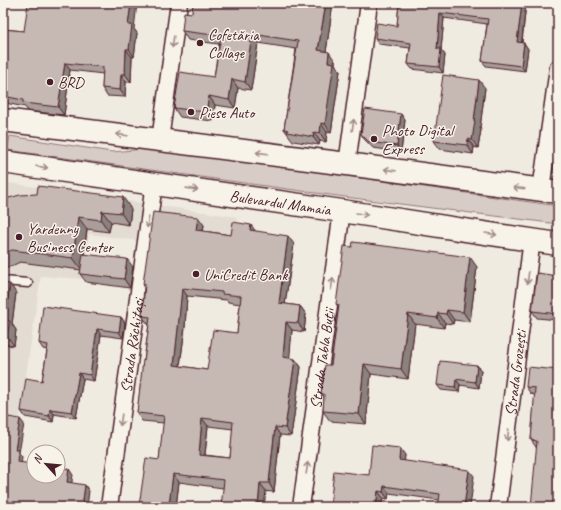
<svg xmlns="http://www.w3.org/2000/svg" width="561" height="510" font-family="Caveat,sans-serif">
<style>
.built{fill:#e3dcd2}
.grass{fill:#d8cdc6;stroke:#917678}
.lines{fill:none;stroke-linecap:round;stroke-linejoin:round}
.lane-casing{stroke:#4a1f2b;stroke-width:11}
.street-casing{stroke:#4a1f2b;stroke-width:19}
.secondary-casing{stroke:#4a1f2b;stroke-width:25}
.lane{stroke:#f7f3e8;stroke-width:8}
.street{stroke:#f7f3e8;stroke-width:16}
.secondary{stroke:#f7f3e8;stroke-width:22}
.wall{fill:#aa9e9a;stroke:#4a1f2b;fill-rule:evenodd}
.shaded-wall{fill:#8b817d;stroke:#4a1f2b}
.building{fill:#c6b8b3;stroke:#4a1f2b;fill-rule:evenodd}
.oneway{stroke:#a0898a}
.poi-dot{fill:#4a1f2b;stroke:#f7f3e8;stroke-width:1.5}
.labels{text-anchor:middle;stroke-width:3;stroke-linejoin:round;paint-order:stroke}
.poi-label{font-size:16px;fill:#4a1f2b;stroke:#f7f3e8;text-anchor:start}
.street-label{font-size:16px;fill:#4a1f2b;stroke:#f7f3e8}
</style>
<rect width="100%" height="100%" fill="#f0ebe0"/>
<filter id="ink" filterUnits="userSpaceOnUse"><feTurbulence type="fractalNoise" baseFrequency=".025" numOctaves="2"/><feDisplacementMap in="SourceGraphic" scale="8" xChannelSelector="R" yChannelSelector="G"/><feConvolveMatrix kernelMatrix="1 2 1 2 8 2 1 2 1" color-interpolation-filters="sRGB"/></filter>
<g filter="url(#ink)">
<polygon class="built" points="3,182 237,217 225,301 132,288 139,241 89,234 82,279 41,276 19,422 3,420"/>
<polygon class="grass" points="10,136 112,152 164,147 347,176 558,206 558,224 345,197 7,150"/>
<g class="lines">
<g class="lane-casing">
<polyline id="lane" points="3,281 28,283"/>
</g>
<g class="street-casing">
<g id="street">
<polyline points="160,140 179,3"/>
<polyline points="347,164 369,3"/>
<polyline points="541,190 558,68"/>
<path id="s1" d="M 109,507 L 154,184"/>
<path id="s2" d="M 301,507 L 342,211"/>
<path id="s3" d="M 498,507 L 532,239"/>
</g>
</g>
<g class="secondary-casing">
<g id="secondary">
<polyline points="3,120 347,164 558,192"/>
<path id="s4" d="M 3,162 L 342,211 L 497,235 L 558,244"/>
</g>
</g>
<use href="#lane" class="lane"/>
<use href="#street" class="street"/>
<use href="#secondary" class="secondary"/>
</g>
<g class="wall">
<polygon points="193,3 333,3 326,52 335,61 335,64 340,71 331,133 327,132 326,142 320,141 319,145 293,141 284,129 296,49 258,43 251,90 238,88 235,108 215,105 213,121 180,117 174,108 214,77 219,44 188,40 182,31 192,13"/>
<polygon points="399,3 526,3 522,43 524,43 528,49 525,71 486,66 482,61 487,24 444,18 441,50 445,55 443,73 412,69 408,64 410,48 379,44 375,38 397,26"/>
<polygon points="3,29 24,31 134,29 137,33 134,57 132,57 131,82 126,82 125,97 107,96 102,88 103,74 70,70 64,115 28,111 25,107 5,103 3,100"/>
<polygon points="485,88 480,128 481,130 478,148 474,147 473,154 440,149 434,141"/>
<polygon points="405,120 401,152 373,148 365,140 361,134"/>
<polygon points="558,130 558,167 554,161"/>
<polygon points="3,200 131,209 129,225 111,222 109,232 87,229 84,254 133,267 130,288 86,282 80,274 81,270 20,262 3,270"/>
<path d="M 204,225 L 203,231 L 231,235 L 255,231 L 294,244 L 285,304 L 300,306 L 306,314 L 304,332 L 292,330 L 289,358 L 295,359 L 301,367 L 291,436 L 280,435 L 274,492 L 223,488 L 179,482 L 176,507 L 135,507 L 139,506 L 159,460 L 164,423 L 142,421 L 137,413 L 149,324 L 148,324 L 142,316 L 144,286 L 143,284 ZM 187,296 L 227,300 L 228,302 L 240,304 L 237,333 L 207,370 L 180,366 L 185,327 ZM 208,426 L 233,429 L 230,458 L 205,455 Z"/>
<polygon points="477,267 470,322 454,320 453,324 445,323 444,328 415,324 408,379 371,374 366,424 330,421 323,411 324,397 321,394 331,365 339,308 336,304"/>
<polygon points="558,276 558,320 537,318 532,311"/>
<polygon points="3,283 16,293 12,324 16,330 14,346 3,344"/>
<polygon points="121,317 125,323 123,338 101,335 94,381 83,379 76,418 54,414 53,422 25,417 21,411 42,381 47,350 43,349 39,343"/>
<polygon points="477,365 481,371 479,388 460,385 459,392 441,390 437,385"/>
<polygon points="558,370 558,507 536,447 531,440 535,395 531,394 526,387"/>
<polygon points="405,455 404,461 474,476 439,500 389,493 388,499 383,498 381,507 330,507 369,475"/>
</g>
<g class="shaded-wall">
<polygon points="131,3 137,3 134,29 137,33 134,57 129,49 128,25"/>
<polygon points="326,3 333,3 325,59 318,50"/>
<polygon points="522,3 526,3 521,48 517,42"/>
<polygon points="440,13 444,18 441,50 445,55 443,73 439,67 437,49"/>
<polygon points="252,34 258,43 251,90 245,82"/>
<polygon points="524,43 528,49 525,71 521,66"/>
<polygon points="126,49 132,57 131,82 125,74"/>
<polygon points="329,52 335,61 335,64 340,71 331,133 325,124 328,62"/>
<polygon points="65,63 70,70 64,115 58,107"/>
<polygon points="121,74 126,82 125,97 120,90"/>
<polygon points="232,79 238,88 235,108 229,100"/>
<polygon points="479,80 485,88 480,128 481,130 478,148 472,140 474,121"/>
<polygon points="209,96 215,105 213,121 206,112"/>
<polygon points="401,114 405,120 401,152 397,146"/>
<polygon points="321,123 327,132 326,142 320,133"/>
<polygon points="314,132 320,141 319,145 313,137"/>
<polygon points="468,139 474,147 473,154 467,145"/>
<polygon points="123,197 131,209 129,225 121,213"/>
<polygon points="102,211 111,222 109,232 101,220"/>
<polygon points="78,217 87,229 82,270 73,258"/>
<polygon points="198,217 204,225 201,238 196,230"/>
<polygon points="251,225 257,233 250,230"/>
<polygon points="288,236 294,244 284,311 279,303"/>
<polygon points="470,257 477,267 470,322 463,312"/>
<polygon points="127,259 133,267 130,288 124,279"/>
<polygon points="10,284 16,293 12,324 16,330 14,346 7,336 4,320"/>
<polygon points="182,288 187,296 185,327 179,373 174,365"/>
<polygon points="300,306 306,314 304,332 298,323"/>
<polygon points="447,310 454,320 453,324 446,314"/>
<polygon points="438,313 445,323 444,328 437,318"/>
<polygon points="408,314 415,324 408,379 401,369"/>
<polygon points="121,317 125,323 123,338 119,332"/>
<polygon points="286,322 292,330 289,365 283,357"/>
<polygon points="97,329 101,335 94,381 90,375"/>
<polygon points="295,359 301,367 291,436 285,428"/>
<polygon points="364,364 371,374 366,424 359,414"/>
<polygon points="477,365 481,371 479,388 475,382"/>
<polygon points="79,373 83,379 76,418 72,412"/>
<polygon points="456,379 460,385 459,392 455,387"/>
<polygon points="50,409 54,414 53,422 49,416"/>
<polygon points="202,418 208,426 204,463 199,455"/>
<polygon points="20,419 24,424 19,453 22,456 21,467 17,462 15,450"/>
<polygon points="275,427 280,435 274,492 269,483"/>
<polygon points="400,448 405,455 404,467 399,460"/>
<polygon points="69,469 73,475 71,488 67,482"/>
<polygon points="469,470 474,476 470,507 464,507"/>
<polygon points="173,474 179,482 176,507 171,507 169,505"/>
<polygon points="260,483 266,491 264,507 258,507"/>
<polygon points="85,485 89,491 87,507 82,507"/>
<polygon points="384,486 389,493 388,499 383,492"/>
<polygon points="378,491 383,498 381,507 376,507"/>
</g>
<g class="building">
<polygon points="28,3 131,3 128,25 132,25 129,49 126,49 125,74 121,74 120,90 102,88 103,67 65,63 58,107 23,103 23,100 3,96 3,29 24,31"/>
<polygon points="193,3 326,3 318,50 329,52 328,62 334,63 325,124 321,123 320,133 314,132 313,137 287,132 288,130 284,129 298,41 252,34 245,82 232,79 229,100 209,96 206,112 174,108 180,72 214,77 221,36 182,31 184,12 192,13"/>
<polygon points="399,3 522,3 517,42 524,43 521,66 482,61 488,19 440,13 437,49 441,49 439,67 408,64 411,43 375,38 377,23 397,26"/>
<polygon points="443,75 479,80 474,121 475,121 472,140 468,139 467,145 434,141"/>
<polygon points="365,109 401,114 397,146 369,142 361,134"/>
<polygon points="558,130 558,162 554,161"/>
<polygon points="38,186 123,197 121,213 102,211 101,220 78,217 73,258 12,250 3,254 3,200 9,198 20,195 37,194"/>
<path d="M 153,212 L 198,217 L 196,230 L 231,235 L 233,222 L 251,225 L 250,230 L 288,236 L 279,303 L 300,306 L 298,323 L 286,322 L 283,357 L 295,359 L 285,428 L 275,427 L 269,483 L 260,483 L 258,507 L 221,507 L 224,480 L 173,474 L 169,505 L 167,505 L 167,507 L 135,507 L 136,505 L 139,506 L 146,458 L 159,460 L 164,416 L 137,413 L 143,360 L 144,361 L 150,317 L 142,316 L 145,284 L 143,284 ZM 182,288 L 222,292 L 222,294 L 241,296 L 237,333 L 213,330 L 207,370 L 174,365 L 179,319 ZM 202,418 L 233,422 L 230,458 L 199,455 Z"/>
<polygon points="353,242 470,257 463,312 447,310 446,314 438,313 437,318 408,314 401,369 364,364 359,414 323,411 324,394 321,394 325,365 331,365 339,305 336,304 344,246 352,247"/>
<polygon points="83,254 127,259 124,279 80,274"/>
<polygon points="537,273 558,276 558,314 532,311"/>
<polygon points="3,283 10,284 4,320 10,321 7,336 3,336"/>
<polygon points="43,306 121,317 119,332 97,329 90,375 79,373 72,412 50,409 49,416 21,411 26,378 42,381 48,345 39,343"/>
<polygon points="440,361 477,365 475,382 456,379 455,387 437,385"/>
<polygon points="528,367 558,370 558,367 558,507 531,507 537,441 531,440 535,388 526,387"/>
<polygon points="3,416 20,419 15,450 18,450 17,462 34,464 34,476 58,476 58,467 69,469 67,482 85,485 82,507 3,507"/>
<polygon points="372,445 400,448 399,460 469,470 464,507 438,507 440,494 384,486 383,492 378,491 376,507 330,507 334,471 369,475"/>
</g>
<defs><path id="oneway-shaft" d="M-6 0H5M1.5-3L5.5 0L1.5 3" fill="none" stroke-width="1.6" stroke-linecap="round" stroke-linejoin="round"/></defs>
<g class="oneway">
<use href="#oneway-shaft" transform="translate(173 42) rotate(98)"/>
<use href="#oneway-shaft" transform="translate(353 125) rotate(-82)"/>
<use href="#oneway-shaft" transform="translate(122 135) rotate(-173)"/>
<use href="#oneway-shaft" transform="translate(262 153) rotate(-173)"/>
<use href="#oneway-shaft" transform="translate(42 167) rotate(8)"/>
<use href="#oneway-shaft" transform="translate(390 170) rotate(-172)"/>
<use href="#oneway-shaft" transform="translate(519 188) rotate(-173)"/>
<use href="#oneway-shaft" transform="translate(192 189) rotate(8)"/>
<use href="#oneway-shaft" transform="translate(362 214) rotate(9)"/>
<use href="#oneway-shaft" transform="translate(148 222) rotate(98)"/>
<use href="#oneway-shaft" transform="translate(491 234) rotate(9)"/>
<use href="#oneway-shaft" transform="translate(528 278) rotate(97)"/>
<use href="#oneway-shaft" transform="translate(332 284) rotate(-82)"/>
<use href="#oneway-shaft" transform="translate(121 420) rotate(98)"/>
<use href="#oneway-shaft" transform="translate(508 435) rotate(97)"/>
<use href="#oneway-shaft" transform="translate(307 468) rotate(-82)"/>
</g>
</g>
<g class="poi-dot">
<circle cx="200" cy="43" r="4"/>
<circle cx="50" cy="82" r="4"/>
<circle cx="191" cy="112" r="4"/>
<circle cx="374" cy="139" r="4"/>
<circle cx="19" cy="237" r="4"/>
<circle cx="196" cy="274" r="4"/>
</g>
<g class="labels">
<g class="poi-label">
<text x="208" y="40">Cofetăria<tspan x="208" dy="18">Collage</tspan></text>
<text x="58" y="88">BRD</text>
<text x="199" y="118">Piese Auto</text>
<text x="382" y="136">Photo Digital<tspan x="382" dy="18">Express</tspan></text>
<text x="27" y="234">Yardenny<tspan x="27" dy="18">Business Center</tspan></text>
<text x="204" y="280">UniCredit Bank</text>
</g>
<g class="street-label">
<text dy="6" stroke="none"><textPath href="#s4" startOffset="280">Bulevardul Mamaia</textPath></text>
<text dy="6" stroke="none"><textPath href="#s1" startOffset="163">Strada Răchitași</textPath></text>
<text dy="6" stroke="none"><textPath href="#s2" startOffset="150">Strada Tabla Buții</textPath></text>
<text dy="6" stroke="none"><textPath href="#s3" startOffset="135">Strada Grozești</textPath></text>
</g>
</g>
<rect width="561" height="510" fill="none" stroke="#f7f3e8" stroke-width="16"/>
<rect x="8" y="8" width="545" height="494" fill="none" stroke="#4a1f2b" stroke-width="1.5" filter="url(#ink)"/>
<g transform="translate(46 464) rotate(297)"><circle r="19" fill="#f7f3e8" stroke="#b29e9c"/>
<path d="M0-3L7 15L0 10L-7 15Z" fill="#4a1f2b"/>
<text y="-6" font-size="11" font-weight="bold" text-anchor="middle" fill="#4a1f2b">N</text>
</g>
</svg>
